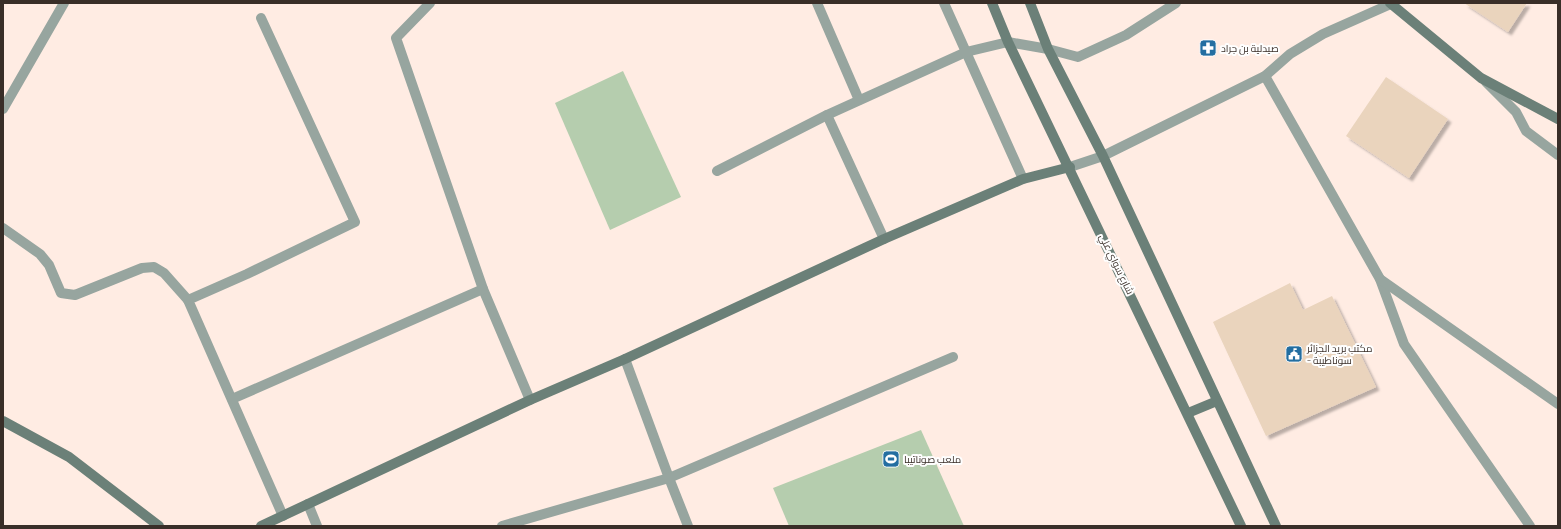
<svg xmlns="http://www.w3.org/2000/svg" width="1561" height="529" font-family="Barlow,Cairo,sans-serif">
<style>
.green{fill:#b5cdae}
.building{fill:#ead4bd;filter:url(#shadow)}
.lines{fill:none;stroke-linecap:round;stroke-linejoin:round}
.street{stroke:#97a59f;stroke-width:10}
.secondary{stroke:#6b8078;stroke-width:10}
.labels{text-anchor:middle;stroke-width:4;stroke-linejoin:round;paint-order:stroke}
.poi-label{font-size:10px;fill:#392e28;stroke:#fefefe;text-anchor:start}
.street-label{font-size:10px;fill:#392e28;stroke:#fefefe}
</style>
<defs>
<filter id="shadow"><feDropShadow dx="3.5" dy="3.5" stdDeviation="1" flood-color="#0004"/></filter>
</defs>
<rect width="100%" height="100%" fill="#ffece3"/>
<g class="green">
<polygon points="623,71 681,197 610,230 555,103"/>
<polygon points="921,430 964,526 789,526 773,488"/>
</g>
<g class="building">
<polygon points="1464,3 1527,3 1508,32"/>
<polygon points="1386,77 1448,119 1409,178 1346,136"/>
<polygon points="1290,283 1303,310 1332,296 1376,387 1266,436 1213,322"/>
</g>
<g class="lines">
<g class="street">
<polyline points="430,3 396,38 483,289 530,400"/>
<polyline points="817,3 859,100"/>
<polyline points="944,3 1023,179"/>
<polyline points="261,18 355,222 247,274 188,300 283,516"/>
<polyline points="1265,76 1380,279 1404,344 1530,526"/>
<polyline points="1486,82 1516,112 1526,131 1558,155"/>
<polyline points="3,109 64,3"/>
<polyline points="827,115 884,239"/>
<polyline points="1070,167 1103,156 1265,76 1290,54 1323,34 1393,3"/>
<polyline points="717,171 827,115 966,52 1008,42 1048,49 1078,57 1126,35 1176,3"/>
<polyline points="3,228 40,254 49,265 61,293 75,295 142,268 154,267 164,273 188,300"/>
<polyline points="1380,279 1558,404"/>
<polyline points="625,359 669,478 688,526"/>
<polyline points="232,399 483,289"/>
<polyline points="308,504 317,526"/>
<polyline points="502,526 669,478 953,357"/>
</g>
<g class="secondary">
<polyline points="992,3 1008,42 1241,526"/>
<polyline points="1030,3 1048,49 1103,156 1276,526"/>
<polyline points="1390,3 1481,78 1558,119"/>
<polyline points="1188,413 1217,401"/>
<polyline points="3,421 69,457 159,526"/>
<polyline points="261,526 530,400 625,359 884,239 1023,179 1070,167"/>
</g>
</g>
<defs>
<g id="pharmacy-square" transform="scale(0.9)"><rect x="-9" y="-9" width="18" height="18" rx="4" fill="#236ea1" stroke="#fefefe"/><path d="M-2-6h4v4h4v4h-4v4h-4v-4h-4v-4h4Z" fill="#fff"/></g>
<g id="civic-square" transform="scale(0.9)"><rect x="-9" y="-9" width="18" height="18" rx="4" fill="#236ea1" stroke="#fefefe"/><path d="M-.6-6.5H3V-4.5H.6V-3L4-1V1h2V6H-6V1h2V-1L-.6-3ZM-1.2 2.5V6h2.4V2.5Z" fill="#fff"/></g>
<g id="stadium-square" transform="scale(0.9)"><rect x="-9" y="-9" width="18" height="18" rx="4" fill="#236ea1" stroke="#fefefe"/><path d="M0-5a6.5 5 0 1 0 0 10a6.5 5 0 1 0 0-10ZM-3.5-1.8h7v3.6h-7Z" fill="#fff"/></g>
</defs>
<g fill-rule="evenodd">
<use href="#pharmacy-square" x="1208" y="48"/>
<use href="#civic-square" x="1294" y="354"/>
<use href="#stadium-square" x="891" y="459"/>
</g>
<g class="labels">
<g class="poi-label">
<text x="1221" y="52">صيدلية بن جراد</text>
<text x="1307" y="352">مكتب بريد الجزائر<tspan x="1307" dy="12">- سوناطيبة</tspan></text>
<text x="904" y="463">ملعب صوناتيبا</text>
</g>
<g class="street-label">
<text transform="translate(1117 264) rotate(64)" y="4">شارع سواي علي</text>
</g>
</g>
<rect width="1561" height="529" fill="none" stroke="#392e28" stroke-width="8"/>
</svg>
